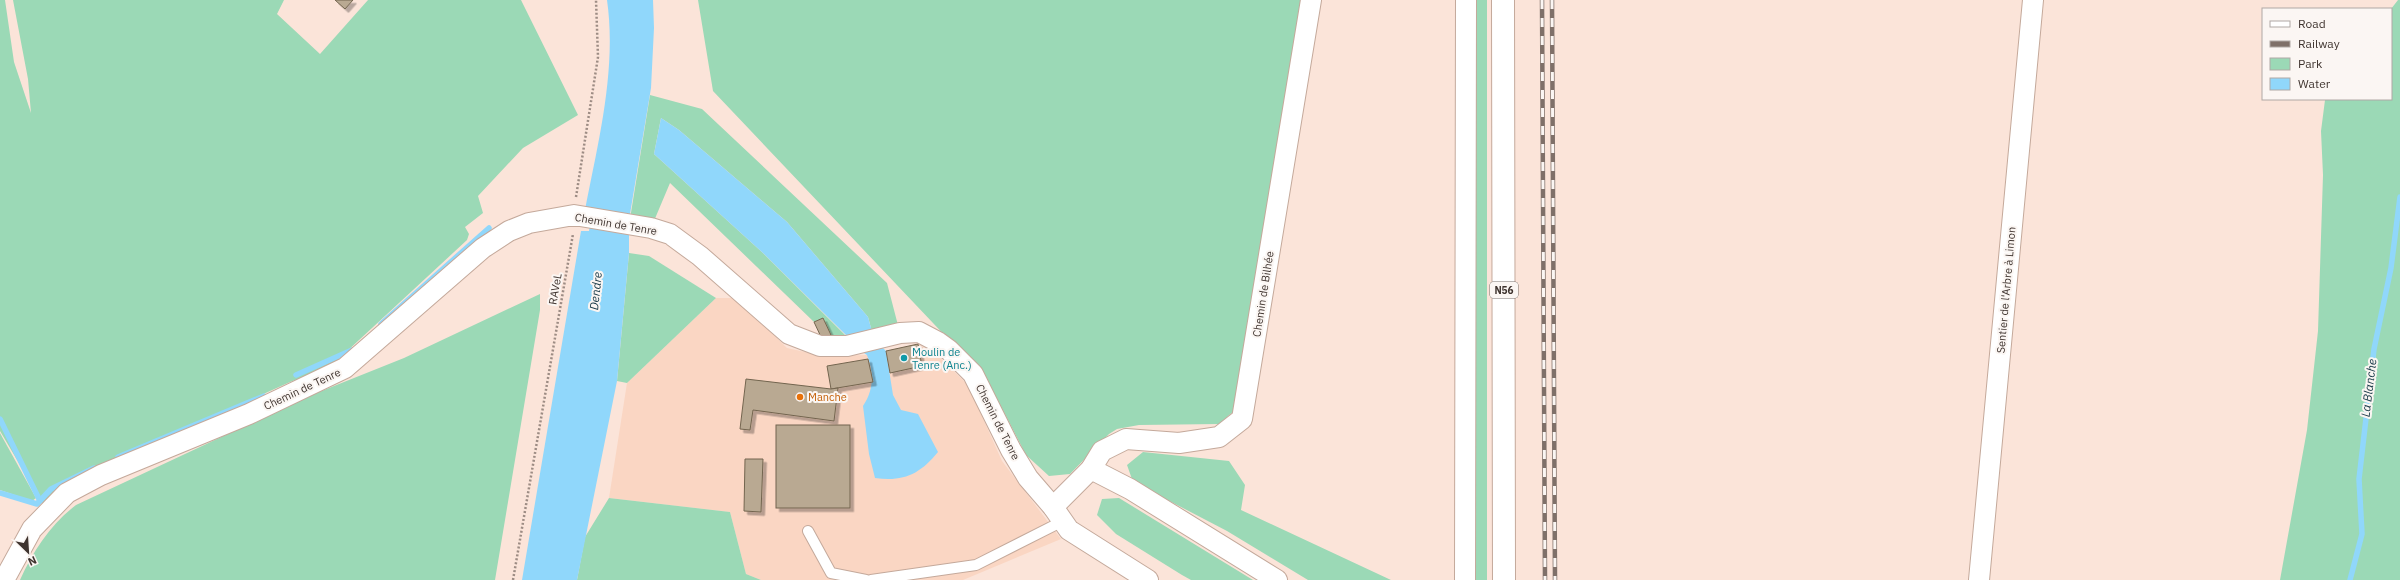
<svg xmlns="http://www.w3.org/2000/svg" width="2400" height="580" font-family="'IBM Plex Sans',sans-serif">
<style>
.built{fill:#fad6c3}
.green{fill:#9bd9b6}
.water{fill:#90d7fb}
.lines{fill:none;stroke-linecap:round;stroke-linejoin:round}
.stream{stroke:#90d7fb;stroke-width:5.5}
.building{fill:#b9a992;stroke:#73654f;filter:url(#shadow)}
.service-casing{stroke:#c4a99b;stroke-width:12}
.minor-casing{stroke:#c4a99b;stroke-width:22}
.trunk-casing{stroke:#c4a99b;stroke-width:24}
.path{stroke:#9d8c84;stroke-width:2.5;stroke-dasharray:2 2;stroke-linecap:butt}
.service{stroke:#fff;stroke-width:10}
.minor{stroke:#fff;stroke-width:20}
.trunk{stroke:#fff;stroke-width:22}
.rail-casing{stroke:#7f7069;stroke-width:4.5}
.rail{stroke:#fbf6f3;stroke-width:3;stroke-dasharray:9;stroke-linecap:butt}
.culture-dot{fill:#0f9aa8;stroke:#fbf6f3;stroke-width:1.5}
.food-dot{fill:#e8710a;stroke:#fbf6f3;stroke-width:1.5}
.labels{text-anchor:middle;stroke-width:4;stroke-linejoin:round;paint-order:stroke}
.shield{fill:#fbf6f3;stroke:#776e6a;stroke-width:1}
.shield-label{font-size:10px;font-weight:bold;fill:#3f342f}
.street-label{font-size:11px;fill:#3f342f;stroke:#fbf6f3}
.culture-label{font-size:11px;fill:#0d838f;stroke:#fbf6f3;text-anchor:start}
.food-label{font-size:11px;fill:#c56008;stroke:#fbf6f3;text-anchor:start}
.water-label{font-size:12px;font-style:italic;fill:#173847;stroke:#fbf6f3}
</style>
<defs>
<filter id="shadow"><feDropShadow dx="3.5" dy="3.5" stdDeviation="0" flood-color="#0004"/></filter>
</defs>
<rect width="100%" height="100%" fill="#fbe4d9"/>
<polygon class="built" points="716,298 736,298 787,348 823,356 867,355 918,344 938,356 968,385 1002,461 1061,539 963,580 761,580 746,574 730,512 609,498 627,383"/>
<g class="green">
<polygon points="0,0 5,0 14,62 31,113 28,79 13,0 284,0 277,14 320,54 368,0 521,0 578,115 523,148 478,196 483,213 465,227 469,234 467,240 331,366 290,382 117,460 43,504 0,431"/>
<polygon points="698,0 1304,0 1235,410 1219,424 1139,425 1117,429 1109,434 1070,474 1049,476 1026,455 988,381 713,91"/>
<rect x="1473" y="0" width="14" height="580"/>
<polygon points="2398,0 2400,0 2400,580 2280,580 2307,430 2318,331 2323,175 2321,131 2325,100 2391,99 2391,9"/>
<polygon points="650,95 702,109 887,283 900,333 874,339 868,317 787,222 679,130 661,118 654,154 763,253 851,341 813,344 831,335 823,318 814,322 670,183 651,228 629,225"/>
<polygon points="629,253 649,256 716,298 627,383 617,381"/>
<path d="M 540,294 L 540,310 L 495,580 L 20,580 C 33,551 51,524 76,505 L 309,396 L 404,358 Z"/>
<polygon points="0,433 36,498 32,501 0,490"/>
<polygon points="1143,452 1229,461 1245,485 1241,510 1391,580 1308,580 1227,531 1133,482 1127,465"/>
<polygon points="609,498 730,512 746,574 761,580 577,580 585,537"/>
<polygon points="1119,498 1253,580 1191,580 1182,575 1116,534 1097,515 1102,499"/>
</g>
<g class="water">
<path d="M 607,0 L 653,0 L 654,28 L 651,88 L 629,220 L 629,253 L 617,381 L 577,580 L 522,580 L 581,231 L 589,231 L 592,212 L 585,210 C 598,143 617,69 607,0 Z"/>
<path d="M 661,118 L 679,130 L 787,222 L 868,317 L 874,339 L 886,351 L 893,395 L 901,410 L 918,414 L 938,452 C 920,474 904,482 875,478 L 869,454 L 863,406 C 874,390 874,373 867,355 L 852,345 L 846,335 L 763,253 L 654,154 Z"/>
</g>
<g class="lines">
<g class="stream">
<polyline points="381,324 489,228"/>
<polyline points="296,375 352,350"/>
<polyline points="0,419 40,501"/>
<polyline points="118,457 264,396"/>
<polyline points="0,493 37,504 51,489 94,468"/>
<polyline points="2350,580 2362,534 2359,479 2374,349 2391,268 2400,197"/>
</g>
</g>
<g class="building">
<polygon points="335,0 353,0 345,9"/>
<polygon points="823,318 831,335 822,339 814,322"/>
<polygon points="918,344 922,366 890,373 886,351"/>
<polygon points="868,359 873,382 831,389 827,366"/>
<polygon points="746,379 831,389 838,388 834,421 753,410 750,430 740,429"/>
<rect x="776" y="425" width="74" height="83"/>
<polygon points="745,459 763,459 761,512 744,511"/>
</g>
<g class="lines">
<g class="service-casing">
<g id="service">
<polyline points="808,531 831,573 866,580"/>
<polyline points="871,580 976,565 1063,521"/>
</g>
</g>
<g class="minor-casing">
<g id="minor">
<polyline points="1091,469 1130,489 1277,580"/>
<polyline points="1053,507 1091,469 1102,451 1126,439 1179,443 1219,437 1242,419 1311,0"/>
<polyline points="4,580 32,529 67,493 101,475 249,414 345,368 483,248 509,231 529,223 574,215 651,228 670,234 700,256 789,334 820,346 847,346 900,333 919,332 938,342 949,350 973,374 1011,450 1028,478 1053,507 1069,530 1148,580"/>
<polyline points="1465,580 1466,0"/>
<polyline points="1979,580 2033,0"/>
</g>
</g>
<g class="trunk-casing">
<polyline id="trunk" points="1503,0 1504,580"/>
</g>
<g class="path">
<polyline points="576,197 598,57 596,0"/>
<polyline points="513,580 573,234"/>
</g>
<use href="#service" class="service"/>
<use href="#minor" class="minor"/>
<use href="#trunk" class="trunk"/>
<g class="rail-casing">
<g id="rail">
<polyline points="1542,0 1545,580"/>
<polyline points="1552,0 1555,580"/>
</g>
</g>
<use href="#rail" class="rail"/>
</g>
<circle class="culture-dot" cx="904" cy="358" r="4"/>
<circle class="food-dot" cx="800" cy="397" r="4"/>
<g class="labels">
<rect class="shield" x="1490" y="282" width="28" height="16" rx="3"/>
<g class="shield-label">
<text x="1504" y="294">N56</text>
</g>
<g class="street-label">
<text transform="translate(616 224) rotate(10)" y="4">Chemin de Tenre</text>
<text transform="translate(555 289) rotate(-80)" y="4">RAVeL</text>
<text transform="translate(2006 290) rotate(-85)" y="4">Sentier de l'Arbre à Limon</text>
<text transform="translate(1263 294) rotate(-81)" y="4">Chemin de Bilhée</text>
<text transform="translate(302 389) rotate(-25)" y="4">Chemin de Tenre</text>
<text transform="translate(998 422) rotate(63)" y="4">Chemin de Tenre</text>
</g>
<g class="culture-label">
<text x="912" y="356">Moulin de<tspan x="912" dy="13">Tenre (Anc.)</tspan></text>
</g>
<g class="food-label">
<text x="808" y="401">Manche</text>
</g>
<g class="water-label">
<text transform="translate(596 291) rotate(-84)" y="4">Dendre</text>
<text transform="translate(2369 388) rotate(-83)" y="4">La Blanche</text>
</g>
</g>
<rect x="2262" y="8" width="130" height="92" fill="#fbf6f3" stroke="#b0a8a5"/>
<rect x="2270" y="21" width="20" height="6" fill="#ffffff" stroke="#b0a8a5"/>
<text x="2298" y="28" font-size="12" fill="#3f342f">Road</text>
<rect x="2270" y="41" width="20" height="6" fill="#7f7069" stroke="#b0a8a5"/>
<text x="2298" y="48" font-size="12" fill="#3f342f">Railway</text>
<rect x="2270" y="58" width="20" height="12" fill="#9bd9b6" stroke="#b0a8a5"/>
<text x="2298" y="68" font-size="12" fill="#3f342f">Park</text>
<rect x="2270" y="78" width="20" height="12" fill="#90d7fb" stroke="#b0a8a5"/>
<text x="2298" y="88" font-size="12" fill="#3f342f">Water</text>
<g transform="translate(28 552) rotate(155)" stroke="#fbf6f3" stroke-width="3" paint-order="stroke">
<path d="M0-3L7 15L0 10L-7 15Z" fill="#3f342f"/>
<text y="-6" font-size="11" font-weight="bold" text-anchor="middle" fill="#3f342f">N</text>
</g>
</svg>
